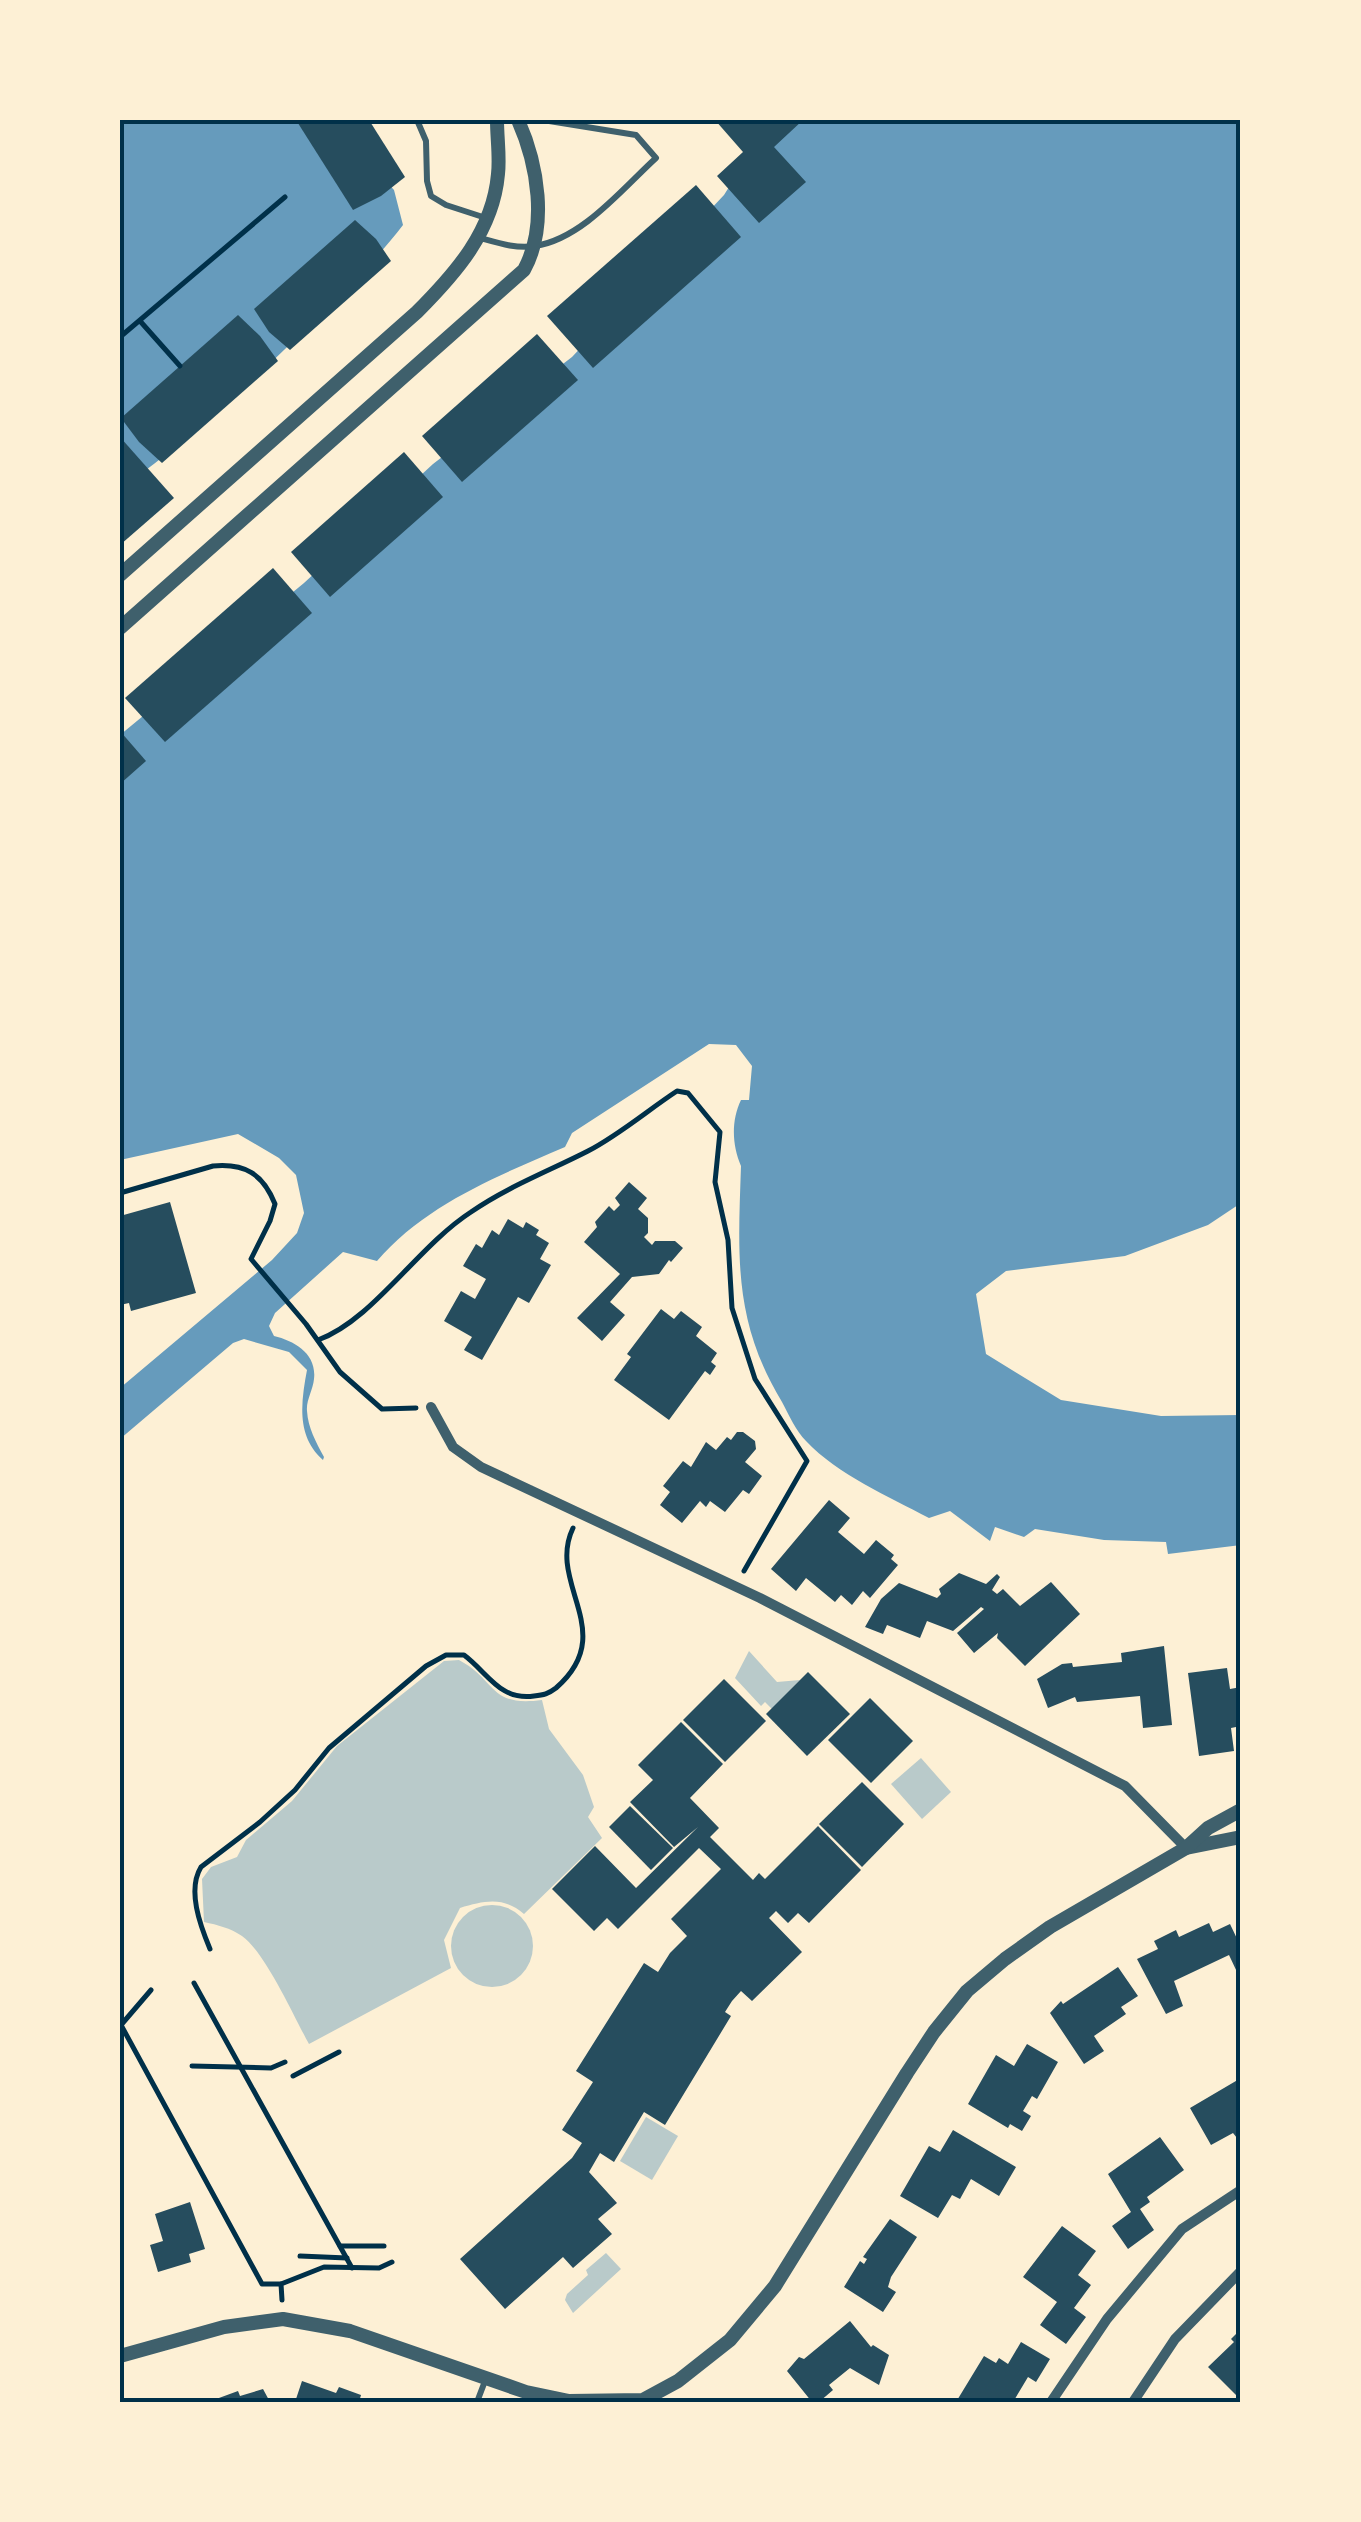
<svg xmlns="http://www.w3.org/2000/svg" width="1361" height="2522" font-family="Poppins,sans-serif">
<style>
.green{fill:#b9caca}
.water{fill:#669bbc}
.building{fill:#264d5e}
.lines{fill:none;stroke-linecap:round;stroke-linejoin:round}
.path{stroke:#003049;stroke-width:5}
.service{stroke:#3f606c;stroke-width:6}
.minor{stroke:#3f606c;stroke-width:10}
.tertiary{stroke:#3f606c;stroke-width:14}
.neatline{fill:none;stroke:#003049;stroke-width:4}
</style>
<rect width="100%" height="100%" fill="#fdf0d5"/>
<g class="green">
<polygon points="749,1651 777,1682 800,1680 772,1709 765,1702 761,1706 735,1678"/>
<path d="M 459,1660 C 498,1681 488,1707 542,1700 L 549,1729 L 583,1775 L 594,1807 L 588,1817 L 602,1838 L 524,1914 C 503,1896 484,1901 460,1908 L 444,1940 L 451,1968 L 309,2044 C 294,2017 265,1952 242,1936 C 230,1928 218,1925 204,1922 L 202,1879 L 211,1867 L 237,1857 L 246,1840 L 292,1801 L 337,1746 L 444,1661 Z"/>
<polygon points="921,1758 951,1792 922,1819 891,1784"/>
<circle cx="492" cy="1946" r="41"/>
<polygon points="646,2117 678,2136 652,2180 620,2161"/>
<polygon points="606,2253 621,2269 573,2313 565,2300 567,2294 588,2275 586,2270"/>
</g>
<g class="water">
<path d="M 120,120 L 330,120 L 394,190 L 403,225 C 378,258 348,286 319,316 C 257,377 191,439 120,489 Z"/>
<path d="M 753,120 L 1241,120 L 1241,1203 L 1208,1225 L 1125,1256 L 1006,1271 L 976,1294 L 986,1354 L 1061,1400 L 1161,1416 L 1241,1415 L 1241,1545 L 1168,1554 L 1166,1542 L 1104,1540 L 1035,1529 L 1024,1537 L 995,1527 L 990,1541 L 950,1511 L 929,1518 C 888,1496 838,1475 806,1441 C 796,1431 789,1415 782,1402 C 733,1321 738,1256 741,1166 C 732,1145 731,1121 741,1100 L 749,1100 L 752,1066 L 736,1045 L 709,1044 L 572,1133 L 565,1147 C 498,1176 426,1204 377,1261 L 343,1252 L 275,1313 L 269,1326 L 274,1336 C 295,1341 317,1354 314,1379 C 313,1390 306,1400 307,1411 C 308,1428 316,1442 324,1457 L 323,1460 C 296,1436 301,1402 307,1370 L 289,1352 L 244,1339 L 233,1343 L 120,1439 L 120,1388 L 272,1260 L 297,1233 L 304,1213 L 296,1175 L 279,1158 L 238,1134 L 120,1160 L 120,735 L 304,583 L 433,464 L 572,357 L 724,195 L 753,149 Z"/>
</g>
<g class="building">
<polygon points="296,120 369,120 405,177 381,196 353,210"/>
<polygon points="715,120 803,120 774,147 806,182 759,223 717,176 743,152"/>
<polygon points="696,185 741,237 593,368 547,316"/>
<polygon points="355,220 376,239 391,261 290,350 269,332 254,309"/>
<polygon points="238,315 260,336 278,361 162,463 139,442 121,418"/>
<polygon points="537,334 578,380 462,482 422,436"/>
<polygon points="120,437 174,498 120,545"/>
<polygon points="404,452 443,497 330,597 291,552"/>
<polygon points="273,568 312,613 165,742 125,698"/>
<polygon points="120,731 146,761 120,784"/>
<polygon points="629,1182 647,1198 638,1209 648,1218 648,1233 644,1237 652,1245 655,1241 675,1241 683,1248 671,1262 669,1260 659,1274 632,1277 610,1302 625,1315 602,1341 577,1318 620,1274 584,1242 597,1227 595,1222 609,1206 614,1211 620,1205 615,1198"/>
<polygon points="170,1202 196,1293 131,1311 129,1303 120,1305 120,1216"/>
<polygon points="508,1219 523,1228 526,1222 539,1230 536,1235 549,1243 540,1259 551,1265 529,1303 518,1297 482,1360 464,1350 472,1337 444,1321 461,1291 475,1299 486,1279 463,1266 476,1244 482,1248 492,1230 499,1235"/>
<polygon points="661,1309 674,1319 681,1311 702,1327 696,1336 717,1353 711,1362 716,1366 710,1375 705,1371 669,1420 614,1380 631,1357 627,1354"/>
<polygon points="737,1432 743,1432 755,1441 756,1449 745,1462 762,1476 749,1494 743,1490 725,1512 710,1501 706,1507 700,1501 682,1523 660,1505 670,1492 663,1486 683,1461 691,1467 706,1442 716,1450 727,1437 731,1440"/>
<polygon points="829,1500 850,1518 838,1532 864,1554 876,1540 894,1555 891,1559 898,1565 870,1598 863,1591 852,1605 841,1595 835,1602 806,1578 796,1591 771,1569"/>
<polygon points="959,1573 986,1584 997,1574 1000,1577 992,1590 997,1594 1003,1589 1020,1606 1051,1582 1080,1614 1025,1666 997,1638 998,1633 974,1653 957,1633 984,1609 981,1607 953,1631 927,1621 920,1638 887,1625 883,1634 865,1627 881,1599 899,1583 937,1598 941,1594 939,1589"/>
<polygon points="1164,1646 1172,1725 1143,1728 1140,1696 1077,1702 1075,1697 1048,1708 1037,1679 1062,1664 1072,1663 1073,1667 1122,1662 1121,1653"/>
<polygon points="1227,1668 1230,1689 1241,1687 1241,1726 1231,1728 1234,1751 1199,1756 1188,1673"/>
<polygon points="808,1672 850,1714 807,1756 766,1714"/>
<polygon points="724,1679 766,1721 725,1762 683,1720"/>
<polygon points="870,1698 913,1741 871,1783 828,1740"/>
<polygon points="681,1722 723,1764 690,1798 719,1828 710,1837 753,1880 759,1873 765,1879 818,1826 861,1870 809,1923 798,1913 788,1923 776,1911 769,1918 802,1952 752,2001 741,1991 732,2001 725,2012 731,2016 665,2125 644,2112 614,2162 600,2153 589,2172 617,2203 598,2219 612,2234 573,2268 563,2257 505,2309 460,2259 572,2158 582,2143 562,2130 593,2082 576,2071 644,1963 658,1972 670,1953 687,1936 671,1919 721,1869 699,1848 618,1929 607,1918 594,1931 552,1889 595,1846 636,1888 698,1827 674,1847 630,1802 653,1780 638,1765"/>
<polygon points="862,1782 904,1824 862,1867 819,1824"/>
<polygon points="630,1806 673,1848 651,1870 609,1827"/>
<polygon points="1209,1923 1213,1932 1230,1924 1241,1947 1241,1971 1237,1972 1229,1955 1174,1981 1183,2006 1166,2014 1137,1959 1158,1949 1154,1941 1176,1930 1179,1937"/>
<polygon points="1118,1967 1138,1996 1121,2007 1126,2014 1094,2036 1104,2051 1084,2064 1050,2013 1061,2001 1063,2004"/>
<polygon points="1027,2044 1058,2062 1037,2099 1032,2096 1023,2111 1031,2116 1022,2131 1010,2124 1008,2128 968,2104 996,2055 1014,2066"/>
<polygon points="1241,2078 1241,2136 1237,2138 1233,2133 1211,2145 1190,2108"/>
<polygon points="953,2130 1016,2167 999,2196 971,2179 960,2199 952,2195 938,2218 900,2196 929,2146 940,2152"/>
<polygon points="1160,2137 1184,2170 1147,2197 1150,2202 1140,2209 1154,2230 1128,2249 1112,2226 1131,2212 1108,2174"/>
<polygon points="190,2202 205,2249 189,2254 191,2262 158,2272 150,2245 163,2241 155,2214"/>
<polygon points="890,2219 917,2237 891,2277 888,2287 896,2292 883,2312 844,2287 860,2261 864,2264 867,2259 863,2257"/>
<polygon points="1062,2226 1096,2251 1078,2275 1091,2285 1074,2308 1086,2317 1066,2344 1040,2325 1057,2302 1023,2277"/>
<polygon points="850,2321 871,2347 873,2345 889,2355 879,2385 850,2368 829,2385 833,2390 819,2402 812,2402 787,2371 799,2357 804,2359"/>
<polygon points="1239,2331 1241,2395 1238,2397 1208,2367 1234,2342 1231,2339"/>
<polygon points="1021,2342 1050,2359 1036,2382 1028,2377 1013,2402 956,2402 984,2356 996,2363 999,2358 1008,2364"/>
<polygon points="302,2381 336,2393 339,2387 361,2395 359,2402 295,2402"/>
<polygon points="263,2389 270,2402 208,2402 238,2391 240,2396"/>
</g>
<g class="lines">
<g class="path">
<polyline points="140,321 180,366"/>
<polyline points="120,337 285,197"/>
<path d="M 120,1193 L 213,1166 C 245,1163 263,1174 275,1204 L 270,1221 L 251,1259 L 306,1324 L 340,1372 L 382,1409 L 416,1408"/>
<path d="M 318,1340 C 373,1320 417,1247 471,1212 C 507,1187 549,1171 588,1151 C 619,1135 648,1110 677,1091 L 688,1093 L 720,1132 L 715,1182 L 728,1240 L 732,1308 L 755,1379 L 807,1461 L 744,1571"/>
<path d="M 210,1949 C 200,1925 187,1890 201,1867 L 260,1822 L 295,1790 L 329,1748 L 426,1666 L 446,1655 L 464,1655 C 488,1673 500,1701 534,1696 C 544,1695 548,1694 556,1688 C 620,1632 546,1584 573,1528"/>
<polyline points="194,1983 352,2268"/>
<polyline points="151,1990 121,2025 262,2284 281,2284"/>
<polyline points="192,2066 271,2068 285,2062"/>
<polyline points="293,2076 339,2052"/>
<polyline points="340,2246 384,2246"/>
<polyline points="300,2256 347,2258"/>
<polyline points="282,2300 281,2284 324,2267 379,2268 392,2262"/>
</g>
<g class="service">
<polyline points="417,120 426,141 427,181 431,196 446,205 486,218"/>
<path d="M 480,238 C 498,243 516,249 535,246 C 582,239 622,189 656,158 L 636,135 L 543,120"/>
<polyline points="477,2402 485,2381"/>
</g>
<g class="minor">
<polyline points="431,1407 453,1447 481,1467 760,1598 1125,1786 1186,1848"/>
<polyline points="1051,2402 1107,2319 1182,2229 1241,2190"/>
<polyline points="1133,2402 1175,2339 1241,2271"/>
</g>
<g class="tertiary">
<path d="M 120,575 L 417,312 C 456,273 493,231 498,174 C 500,157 497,138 497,120"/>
<path d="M 120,628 L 524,270 C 548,226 538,165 518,120"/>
<polyline points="1186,1848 1241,1837"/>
<polyline points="120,2356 224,2327 283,2319 350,2331 526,2392 569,2401 643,2400 678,2381 730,2340 775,2286 907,2073 934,2032 967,1991 1005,1959 1050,1927 1186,1848 1208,1828 1241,1810"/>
</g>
</g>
<rect width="1361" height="2522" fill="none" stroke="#fdf0d5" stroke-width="245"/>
<rect x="122" y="122" width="1116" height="2278" class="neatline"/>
</svg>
